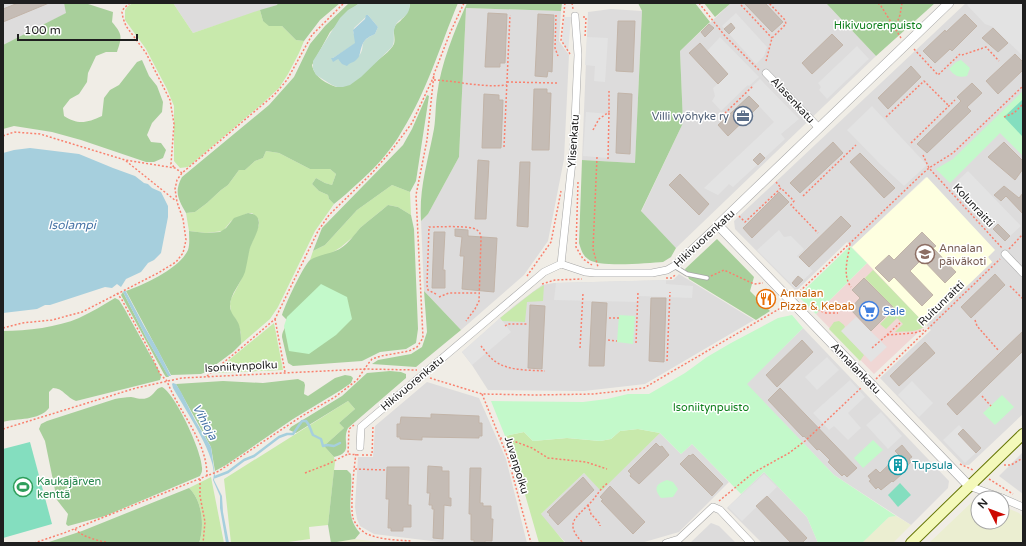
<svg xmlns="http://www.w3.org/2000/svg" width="1026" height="546" font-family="'Varela Round',sans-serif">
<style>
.residential{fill:#dddcdc}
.commercial{fill:#f0d7d5}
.education{fill:#feffe0}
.farmland{fill:#ebeed1}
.grass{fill:#c8e9ac}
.forest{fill:#a8cf9b}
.wetland{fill:#c3ded2;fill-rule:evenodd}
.park{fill:#c3f9ca}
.pitch{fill:#84debf}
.parking{fill:#e3e3e3}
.water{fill:#a6cfdd}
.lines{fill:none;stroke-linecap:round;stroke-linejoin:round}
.stream{stroke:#a6cfdd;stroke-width:2.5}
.building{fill:#c5bcb5;stroke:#c2b4a8}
.service-casing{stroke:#a6a6a6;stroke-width:5}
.minor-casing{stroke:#a6a6a6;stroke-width:8}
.tertiary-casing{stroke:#a6a6a6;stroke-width:10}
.secondary-casing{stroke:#677706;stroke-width:12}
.path{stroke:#f9816e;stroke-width:1.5;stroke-dasharray:2 2;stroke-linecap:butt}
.service{stroke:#fff;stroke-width:3.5}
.minor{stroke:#fff;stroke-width:7}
.tertiary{stroke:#fff;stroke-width:9}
.secondary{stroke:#f4f9ba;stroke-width:10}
.labels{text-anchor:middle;stroke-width:3;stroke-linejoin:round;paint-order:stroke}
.park-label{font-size:11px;fill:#0c7e1a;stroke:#fff}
.street-label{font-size:11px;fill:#1f1f1f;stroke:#fff}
.service-label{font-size:11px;fill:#4e5e75;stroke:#fff;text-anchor:end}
.education-label{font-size:11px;fill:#785e54;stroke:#fff;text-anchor:start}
.food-label{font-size:11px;fill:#c56008;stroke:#fff;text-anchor:start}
.shop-label{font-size:11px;fill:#366cbe;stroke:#fff;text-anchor:start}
.culture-label{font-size:11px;fill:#0d838f;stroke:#fff;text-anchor:start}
.leisure-label{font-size:11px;fill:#27864d;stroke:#fff;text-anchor:start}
.water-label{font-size:12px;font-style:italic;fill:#4975a7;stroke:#fff}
</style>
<rect width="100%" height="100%" fill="#f0ede6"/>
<g class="residential">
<polygon points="3,3 64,3 67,13 3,45"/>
<polygon points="173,3 278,3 277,5 193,33"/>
<polygon points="731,3 826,3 876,56 676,248 641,212 683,123 680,51"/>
<polygon points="966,3 1023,3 1023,414 969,465 963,465 880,378 931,330 926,325 992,262 926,177 852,247 847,242 796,291 735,229 734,221"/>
<polygon points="466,8 561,11 559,41 569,55 564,159 548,241 524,275 461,330 424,291 421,221 428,214 459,157"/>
<polygon points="611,9 642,11 635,163 582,160 588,12"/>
<polygon points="679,274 754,320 645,384 584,391 488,390 472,365 462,352 514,306 542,285 554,283 673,280"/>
<polygon points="803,328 949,481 948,488 911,525 834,475 746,384"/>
<polygon points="427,382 479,398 506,459 527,543 448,543 374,534 360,526 357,519 355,507 358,457 373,457 375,426"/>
<polygon points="660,433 681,454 692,444 729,482 679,532 641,543 566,543 540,515 584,473 601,490"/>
<polygon points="1023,452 1023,494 999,476"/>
<polygon points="764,472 807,517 818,543 762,543 727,508"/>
<polygon points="711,523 719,526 736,543 690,543"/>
</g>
<polygon class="commercial" points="867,263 926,325 874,374 816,314"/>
<polygon class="education" points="927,177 995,250 988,257 992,262 926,325 852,247"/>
<g class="farmland">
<polygon points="972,502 978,502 978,522 1002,522 1002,506 1019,513 1023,517 1023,543 929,543"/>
<polygon points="896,516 911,525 893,543 862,543 889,517"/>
<polygon points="355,539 385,543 329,543"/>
</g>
<g class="grass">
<polygon points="133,3 173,3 193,33 260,10 263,21 282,26 296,40 304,41 299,53 288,74 279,88 262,104 188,167 180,168 174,161 174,106 167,89 146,49 125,20 125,10 128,6"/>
<polygon points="266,151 279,153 310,169 330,169 336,174 332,185 325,183 316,178 312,184 319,191 328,195 329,199 334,204 315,231 278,307 270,319 241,344 241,333 237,321 231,313 230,304 231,299 241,280 250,247 259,225 259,220 252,213 248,213 231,221 223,231 206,233 189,231 186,213 195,212 207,203 221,190 228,185 239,170 245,170 255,161 263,158"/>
<polygon points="392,185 410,192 411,215 398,207 388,205 360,228 354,236 341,247 330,254 310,260 313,251 325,245 357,210"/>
<path d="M 873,270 L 926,325 C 918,333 906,331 895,332 L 903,324 L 897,318 L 886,329 L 880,324 L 895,309 L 865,278 Z"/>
<polygon points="544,285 543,301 527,302 525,322 502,321 500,318 533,292"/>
<polygon points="839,321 844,325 845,327 842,331 864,355 860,361 829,329 834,322"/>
<polygon points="274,323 283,370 213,373"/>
<polygon points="348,401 355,409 339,423 344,428 324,446 334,457 335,462 328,525 309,527 310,539 281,543 231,543 224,479"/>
<polygon points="638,429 660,433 601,491 584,473 541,514 565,543 539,543 520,477 505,436 524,432 533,441 567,438 600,441 611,439 620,431"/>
<path d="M 211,477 L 224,543 L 199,543 C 205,526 202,500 189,488 Z"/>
</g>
<g class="forest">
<path d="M 64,3 L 85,3 L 113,12 L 112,22 C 123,35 122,37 117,52 L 106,52 L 96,56 L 88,73 L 87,82 L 79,94 L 70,99 L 63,108 L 64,116 C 78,125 87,123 102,116 L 104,98 L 110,90 L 119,85 L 137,62 L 142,60 L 149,76 L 157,86 L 163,102 L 162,112 L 152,123 L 147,135 L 151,142 L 161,143 L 166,150 L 163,158 L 154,162 L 146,162 L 81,140 L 52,132 L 14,126 L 3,129 L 3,45 L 66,13 Z"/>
<polygon points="278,3 340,3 320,20 304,41 296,40 282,26 269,26 263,21 260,10 277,5"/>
<path d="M 349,3 L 360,3 L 357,5 L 330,32 L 312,65 C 314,77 327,84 337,87 C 350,78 387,58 394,44 C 396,38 392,31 395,26 C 397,23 400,22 402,19 C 406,16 410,8 410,3 L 458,3 C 440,46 427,91 402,131 C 391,151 374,169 357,184 C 349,191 342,198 334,204 L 329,199 L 328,195 L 319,191 L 312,184 L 316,178 L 325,183 L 332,185 L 336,174 L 330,169 L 310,169 L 279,153 L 266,151 L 263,158 L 255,161 L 245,170 L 239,170 L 228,185 L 221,190 L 207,203 L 195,212 L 186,213 C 178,199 174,192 182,177 L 269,105 L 294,77 L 310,44 L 325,26 Z"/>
<path d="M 467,3 L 562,3 L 561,11 L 466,8 L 459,157 L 428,214 L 421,221 C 419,190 427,164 433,134 C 436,122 435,108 437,95 C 441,63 454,32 467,3 Z"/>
<path d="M 638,3 L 695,3 L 710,22 L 680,51 L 683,123 L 641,211 L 676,248 L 671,257 L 663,262 C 648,263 598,268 588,259 C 582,255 581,249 579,243 L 582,160 L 635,163 L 642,11 Z"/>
<polygon points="704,3 731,3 715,17"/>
<polygon points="826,3 935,3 876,56"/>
<polygon points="427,95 429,96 416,181 410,192 392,185 357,210 325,245 313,251 322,228 403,145 412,129"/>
<path d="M 388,205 L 398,207 L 411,215 L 414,229 L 418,329 L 416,343 L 406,349 L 380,352 L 362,361 L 293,366 L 288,363 L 282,337 C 282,331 286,327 288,321 L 282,315 C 285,305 303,266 310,260 C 317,255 332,254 341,248 C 349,243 354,235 360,228 C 369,220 379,213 388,205 Z"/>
<path d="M 248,213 C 269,215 254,237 250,248 C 248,256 247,264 245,272 C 241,283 230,294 230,306 C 230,314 237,318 239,325 C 241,331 241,337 241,344 L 233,352 L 206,372 L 201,374 L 171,375 L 126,291 C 145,284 179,269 188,250 C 190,244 189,237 189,231 L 206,233 L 220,232 L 226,228 L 234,218 Z"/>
<polygon points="717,239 754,277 750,291 770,311 756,320 689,279 685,269"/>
<polygon points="424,291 461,330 416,367 372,364 378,360 411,354 422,347 427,332"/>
<polygon points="123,292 147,339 169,377 166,377 164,374 121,295"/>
<path d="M 115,298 L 119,300 L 124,308 L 159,371 L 161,377 L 160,380 L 76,401 C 67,398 63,388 53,388 L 49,392 L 49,408 C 39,421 17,418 3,422 L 3,331 C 27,331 58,327 79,318 C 92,312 103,305 115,298 Z"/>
<path d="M 390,371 L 401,372 L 406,374 L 406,378 L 348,428 C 341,442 355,452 334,457 L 324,446 L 344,428 L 339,423 L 355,409 L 348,401 L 296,433 L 289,430 L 291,427 L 342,396 L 367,373 Z"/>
<polygon points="345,375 351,376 353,378 351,383 341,390 293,419 226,465 215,471 211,447 176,384 223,381 263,383 298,379 304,382 305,385 304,394 308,396 335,378"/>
<path d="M 162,387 C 175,393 204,455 202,470 C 202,473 201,473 200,476 L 105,516 L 68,526 L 66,524 L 68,514 L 57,500 L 45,441 L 39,429 L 41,424 L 47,421 L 115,399 C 120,398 126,397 131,397 C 137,398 141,400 147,398 C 154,396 155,388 162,387 Z"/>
<path d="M 334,470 L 347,470 L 351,474 C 353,495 344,516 360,533 L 355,539 L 331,543 L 328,525 Z"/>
<path d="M 189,488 C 202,500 205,526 199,543 L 46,543 L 82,531 Z"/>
</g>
<path class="wetland" d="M 360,3 L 410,3 C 410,19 398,17 395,27 C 392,34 396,40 392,47 L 361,77 L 350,85 L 343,87 L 337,87 L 332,85 L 316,75 L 313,69 L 313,61 L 340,18 L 348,10 ZM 368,15 L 378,27 L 375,34 C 356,43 367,45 359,56 C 356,60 349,63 346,65 L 338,59 L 337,59 L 331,58 L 333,58 L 356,43 L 356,39 L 353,32 L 354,28 Z"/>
<g class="park">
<path d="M 961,60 L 970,68 L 967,76 C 958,78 955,76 949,69 L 956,62 Z"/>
<polygon points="1023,91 1023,156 1000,133 950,183 936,169 953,159"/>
<polygon points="850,246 867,263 816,314 798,296"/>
<polygon points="321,284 347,297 352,319 336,335 309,354 289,351 284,326 287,317"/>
<polygon points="619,315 635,316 633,344 617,342"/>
<polygon points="792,315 803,328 747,384 834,475 896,516 889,517 862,543 818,543 807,517 764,472 741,494 692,444 681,454 660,433 638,429 620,431 611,439 600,441 567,438 533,441 524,432 505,436 491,401 583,402 607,399 628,394 649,394 685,373 707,357 731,343 778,318"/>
<polygon points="1002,395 1014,407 995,425 983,413"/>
<polygon points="873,440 883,450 863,468 854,458"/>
<path d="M 667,480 L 673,482 L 678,489 L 673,497 L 661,498 C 653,488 656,484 667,480 Z"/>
</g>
<g class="pitch">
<polygon points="1023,99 1023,137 1004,117"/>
<polygon points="30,442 52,524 3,538 3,449"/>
<polygon points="900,483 911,495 898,507 888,495"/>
</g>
<g class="parking">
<polygon points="969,3 1023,3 1023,56 993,27 985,24 967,5"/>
<polygon points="736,13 767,47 764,56 756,64 722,26"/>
<polygon points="564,17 571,17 568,53 562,41"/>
<polygon points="587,37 608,38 605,82 594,81 595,66 585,65"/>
<polygon points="720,37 759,77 749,86 748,85 721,111 712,101 715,96 713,88 728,74 707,51"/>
<polygon points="857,46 869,59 827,99 819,90 821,87 818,83"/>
<polygon points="760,79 799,119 781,134 785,139 733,187 729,184 718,195 704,188 774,122 746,92"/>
<polygon points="872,106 927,165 904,186 880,164 847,130"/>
<polygon points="586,112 610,114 608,158 583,156"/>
<polygon points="968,171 1021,226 1010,236 998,224 993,229 952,186"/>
<polygon points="779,230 784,237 791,236 804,249 797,256 813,271 795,288 757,250"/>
<polygon points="666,280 666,284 693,286 692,298 639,296 639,302 554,300 556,283"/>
<polygon points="856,317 887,347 871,362 841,331"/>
<polygon points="500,318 511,332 472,365 462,352"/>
<polygon points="827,357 839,370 817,390 805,377"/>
<polygon points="850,380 865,397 848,413 861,428 848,440 834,426 829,430 813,413"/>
<polygon points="912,381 933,403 919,417 898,395"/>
<polygon points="881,412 902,436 888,449 866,425"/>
<polygon points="959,425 981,448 965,463 943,440"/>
<polygon points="764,474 777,487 742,521 728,507"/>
</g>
<g class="water">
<path d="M 366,15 L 368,15 L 378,27 L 375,34 C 364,39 363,41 360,53 C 359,56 360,56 357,59 C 354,63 350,62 347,66 L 342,64 L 338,59 L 333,62 L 331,58 L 333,58 L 355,43 L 353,30 L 365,19 Z"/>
<polygon points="30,148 79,154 113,168 135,176 144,183 148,184 152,188 161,192 168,206 168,217 161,253 154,260 148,263 141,272 126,279 121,287 117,284 112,288 105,287 50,305 45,305 37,309 3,313 3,153 14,150"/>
<polygon points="125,290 144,326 158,350 171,376 168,376 147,339 123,292"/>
<path d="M 173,383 L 176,384 L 181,392 L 195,420 L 211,447 L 215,476 L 214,480 L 222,496 L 223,512 L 229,543 L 226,543 L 220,508 L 220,496 L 213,480 C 220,460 184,408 173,388 L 172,384 Z"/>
</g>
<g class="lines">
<path class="stream" d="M 215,477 L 228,472 L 244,460 L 254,456 L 279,437 L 287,434 L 293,434 L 302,421 L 306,421 C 311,426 310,430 313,435 L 321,439 L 323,446 L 327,445 L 334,446 L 340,443"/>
</g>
<g class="building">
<polygon points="18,3 49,3 3,22 3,9"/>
<polygon points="744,3 765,3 783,22 772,32"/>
<polygon points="488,13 507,14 505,63 500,63 500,67 485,67"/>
<polygon points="538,14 554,15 552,72 548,71 547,77 535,76"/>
<polygon points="965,14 977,26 952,51 950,49 935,63 923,51 945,30 946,32"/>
<polygon points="618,21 635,21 633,72 616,71"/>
<polygon points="731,23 735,28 729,34 724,29"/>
<polygon points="709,24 714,28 705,37 701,32"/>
<polygon points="993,28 1008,43 998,52 982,38"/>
<polygon points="832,34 843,45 812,74 802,63"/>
<polygon points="700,43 728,74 718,84 689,53"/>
<polygon points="1015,54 1023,62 1023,70 998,94 986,81"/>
<polygon points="911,66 921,77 888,109 878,98"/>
<polygon points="972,83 982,93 967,107 971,111 927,153 917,144 961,101 957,97"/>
<polygon points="534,89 547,89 547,93 551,93 549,150 532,150"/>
<polygon points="618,93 632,94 630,154 616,153"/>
<polygon points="484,94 499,95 499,100 503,100 501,148 482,148"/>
<polygon points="749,96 759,106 728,136 718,125"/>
<polygon points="833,142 843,153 800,193 790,183"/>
<polygon points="1004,142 1023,161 1023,169 1015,180 988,157"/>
<polygon points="760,153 765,158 758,165 753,160"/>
<polygon points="860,153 895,188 884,198 850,162"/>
<polygon points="478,160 489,161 486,219 475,219"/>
<polygon points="520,162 530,162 528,227 517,226"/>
<polygon points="680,174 709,204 699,215 669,185"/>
<polygon points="1004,186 1019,198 1023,193 1023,214 1006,196 1001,201 994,195"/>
<polygon points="779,192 789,202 752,238 743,228"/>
<polygon points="841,216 851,226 809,267 799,257"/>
<polygon points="998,224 1010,236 1005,241 993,229"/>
<polygon points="455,229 468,230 468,236 497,238 494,292 462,289 464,256 460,256 462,237 455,236"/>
<polygon points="434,232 445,232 443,270 445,270 445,288 432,288"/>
<polygon points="922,232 936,246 933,248 956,272 945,283 922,259 910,271 933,295 922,306 894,277 889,282 875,268 889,255 894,260"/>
<polygon points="995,274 1005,285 971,318 961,307"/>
<polygon points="798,276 803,280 796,287 792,283"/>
<polygon points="864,278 894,308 871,331 850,309 860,298 852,290"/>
<polygon points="763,291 774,302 768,308 757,297"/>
<polygon points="651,298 666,298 664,362 649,361"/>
<polygon points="592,302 607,303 604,366 589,366"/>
<polygon points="530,305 545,306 542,369 528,368"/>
<polygon points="1023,331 1023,351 957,415 947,404"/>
<polygon points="802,340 813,352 777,387 766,375"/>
<polygon points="925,342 935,353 899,386 890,376"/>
<polygon points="780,388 857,468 847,477 844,474 842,476 828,462 830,460 819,449 817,450 804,436 803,437 768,400"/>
<polygon points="431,414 479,416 479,423 482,423 482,436 479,436 479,438 422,437 422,440 400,439 400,437 397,437 397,424 400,424 401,417 431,418"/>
<polygon points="963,429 981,448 976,453 958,434"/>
<polygon points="656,443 660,447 662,446 669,455 639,484 630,476 631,474 628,471"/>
<polygon points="902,445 912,457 909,459 911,462 901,471 903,473 893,482 892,481 881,490 878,487 876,489 869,481 871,480 868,476 876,469 880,473 899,455 895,451"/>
<polygon points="693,454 723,484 712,496 680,464 689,455 690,456"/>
<polygon points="428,466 442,467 442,471 449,471 449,498 451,498 451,506 444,505 443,539 433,538 434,509 432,509 432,505 429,505 430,493 427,493"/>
<polygon points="387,467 409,467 408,505 411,505 411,527 403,527 403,531 391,531 391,528 388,528 389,499 386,499"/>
<polygon points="470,468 481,468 480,503 483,503 483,506 491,506 491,519 493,519 492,541 485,541 485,543 474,543 474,540 471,540 471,514 469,514"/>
<polygon points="583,477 594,490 558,525 549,515 550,514 547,512"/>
<polygon points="610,486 645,522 633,534 601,501 603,500 600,497"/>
<polygon points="767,496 807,538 802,543 791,543 756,506"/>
</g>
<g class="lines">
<g class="service-casing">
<polyline id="service" points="674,266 687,274 707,278"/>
</g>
<g class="minor-casing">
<g id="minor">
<polyline points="766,73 819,128"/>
<polyline points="1005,254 1023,273"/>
<polyline points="561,264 574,143 578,55 575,16"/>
<polyline points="360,447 361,427 544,272 561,264 585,272 595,273 652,273 667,270 674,266 718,225"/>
<polyline points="969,486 1002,498"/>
<polyline points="1002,498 1023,507"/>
<polyline points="666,543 679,539 713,507 720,510 751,543"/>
</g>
</g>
<g class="tertiary-casing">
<polyline id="tertiary" points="949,3 718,225 969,486"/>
</g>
<g class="secondary-casing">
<polyline id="secondary" points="911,543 1023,434"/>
</g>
<g class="path">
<polyline points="130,3 124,8 122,12 123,18 126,26 146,53 170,100 174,124 171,164 175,168"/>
<polyline points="565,3 561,40 570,54"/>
<polyline points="572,3 573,9"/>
<polyline points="699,3 725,36 759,70"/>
<polyline points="878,3 881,6 901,38"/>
<polyline points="741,5 772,38"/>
<polyline points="556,15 555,48 558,56"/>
<polyline points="583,17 586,17 585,38"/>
<polyline points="895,28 900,15 902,3"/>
<polyline points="914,49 938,75 960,54"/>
<polyline points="962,55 986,47 999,61"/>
<polyline points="766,61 772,38 786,24 785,20 769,3"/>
<path d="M 434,80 C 458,81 483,88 507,85"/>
<polyline points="507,82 557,83"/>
<polyline points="722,116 753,86"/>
<polyline points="886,117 924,81 949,106"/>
<polyline points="1004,117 1014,113 1023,104"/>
<polyline points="593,130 599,119 609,112 609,91"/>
<polyline points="3,136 14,132 40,134 125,160 175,168 182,173"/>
<polyline points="911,143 955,100"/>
<polyline points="504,147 510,15"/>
<polyline points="923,155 929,168 1002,248"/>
<polyline points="597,157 593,249 598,267"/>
<polyline points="608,159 609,112"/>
<polyline points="126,161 176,201"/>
<polyline points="578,182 576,247 583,259 592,265"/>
<polyline points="776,182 781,188"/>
<polyline points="803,196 856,145"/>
<polyline points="739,216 745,222 781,188 794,201 791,205 818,233"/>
<path d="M 850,244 C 848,258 842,275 851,287"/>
<polyline points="1009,249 1023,234"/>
<polyline points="527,276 551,242 561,191"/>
<polyline points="711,276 724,270 754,284 763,283"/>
<polyline points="666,278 672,278 676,274"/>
<polyline points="542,284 555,280 582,279"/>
<polyline points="1010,286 1023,299"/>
<path d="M 117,293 L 122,300 L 149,350 L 160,374 L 167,381 C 179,413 207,440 207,476"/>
<path d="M 436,294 L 428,290 L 427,285 L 429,227 C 439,227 471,225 477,230 C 480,232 481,235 481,239 L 479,301 L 475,309 L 466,321"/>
<polyline points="797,294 921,175 929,168 953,153 1023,86"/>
<polyline points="439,297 449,293 478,293"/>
<polyline points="810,307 826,313 838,313"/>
<polyline points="609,318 619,318"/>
<polyline points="275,319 285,372"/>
<polyline points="975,320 977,326 998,350"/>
<polyline points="505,326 508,324 527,324"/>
<polyline points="3,328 22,323 52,320 82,312 158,273 176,262 183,253 186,240 183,219 177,202 175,189 177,180 182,173 274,95 287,80 312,35 344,3"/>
<polyline points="887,335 900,323"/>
<polyline points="608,340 617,341"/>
<polyline points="636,343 638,292"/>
<path d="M 481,346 C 485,351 490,358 496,362 C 510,371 529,370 545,371"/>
<polyline points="580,348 583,293"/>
<polyline points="872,348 887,335 914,333 924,330"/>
<polyline points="667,361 670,292"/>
<polyline points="207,376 240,349 275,319 318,231 329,215 372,173 391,151 412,123 434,76"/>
<polyline points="430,378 482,394 535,395 594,394 644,388 784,306"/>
<polyline points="876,379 1000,259"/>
<polyline points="482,394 508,458 531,543"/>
<polyline points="982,396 991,406"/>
<polyline points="354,425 349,429 348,454 359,455"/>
<polyline points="3,429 136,388 182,378 365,369 417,370"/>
<polyline points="500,438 511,440 532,448 548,458 586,462 607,469"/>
<path d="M 356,454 C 354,466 350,508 353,518 C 355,524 361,531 367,534 C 381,540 398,540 412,541"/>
<polyline points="362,455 372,455 373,426"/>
<polyline points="960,464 973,470"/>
<polyline points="1004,465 1011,465 1023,458"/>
<polyline points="355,469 385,470"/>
<polyline points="305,473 328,464 348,454"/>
<polyline points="200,479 200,496 205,522 203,543"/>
<polyline points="989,479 1013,494"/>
<polyline points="719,501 753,473 789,453 805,441 862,387"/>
<polyline points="588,505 591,514 600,524 600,526"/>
<path d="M 75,529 C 82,537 99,541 110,543"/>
<path d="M 582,542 C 564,523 576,518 589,504 C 596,498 600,488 608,483"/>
<polyline points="34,543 64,533 219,471 302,416 335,397 357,380 368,364 372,359 381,356 409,351 417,347 423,338 416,195 427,140 434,74 450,33 464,3"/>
</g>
<use href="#service" class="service"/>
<use href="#minor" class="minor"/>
<use href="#tertiary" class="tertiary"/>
<use href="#secondary" class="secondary"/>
</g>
<defs>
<g id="office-ring" transform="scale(1)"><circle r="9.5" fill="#fff" stroke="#5c6f8a" stroke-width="1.5"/><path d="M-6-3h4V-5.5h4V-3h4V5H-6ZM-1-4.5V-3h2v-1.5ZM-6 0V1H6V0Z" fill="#5c6f8a"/></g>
<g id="school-ring" transform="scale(1)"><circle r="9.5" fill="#fff" stroke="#8d6e63" stroke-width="1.5"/><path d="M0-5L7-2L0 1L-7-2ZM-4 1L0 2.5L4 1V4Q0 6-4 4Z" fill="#8d6e63"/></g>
<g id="restaurant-ring" transform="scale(1)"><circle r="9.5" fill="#fff" stroke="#e8710a" stroke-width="1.5"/><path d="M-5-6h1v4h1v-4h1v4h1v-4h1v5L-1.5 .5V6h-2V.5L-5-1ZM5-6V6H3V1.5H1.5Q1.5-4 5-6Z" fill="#e8710a"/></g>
<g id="supermarket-ring" transform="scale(1)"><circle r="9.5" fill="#fff" stroke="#3f7fe0" stroke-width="1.5"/><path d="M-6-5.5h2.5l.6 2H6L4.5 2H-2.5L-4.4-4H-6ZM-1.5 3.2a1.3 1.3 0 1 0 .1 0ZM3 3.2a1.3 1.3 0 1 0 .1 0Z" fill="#3f7fe0"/></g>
<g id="building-ring" transform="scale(1)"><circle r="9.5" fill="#fff" stroke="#0f9aa8" stroke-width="1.5"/><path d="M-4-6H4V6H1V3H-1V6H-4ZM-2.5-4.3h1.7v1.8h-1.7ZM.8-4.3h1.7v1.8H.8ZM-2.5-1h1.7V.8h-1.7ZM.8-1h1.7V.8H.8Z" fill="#0f9aa8"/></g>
<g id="stadium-ring" transform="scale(1)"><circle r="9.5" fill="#fff" stroke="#2e9e5b" stroke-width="1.5"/><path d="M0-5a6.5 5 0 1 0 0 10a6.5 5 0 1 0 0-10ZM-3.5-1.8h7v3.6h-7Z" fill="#2e9e5b"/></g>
</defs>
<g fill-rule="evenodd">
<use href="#office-ring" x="743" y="116"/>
<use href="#school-ring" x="925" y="254"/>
<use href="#restaurant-ring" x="766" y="299"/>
<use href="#supermarket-ring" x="869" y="311"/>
<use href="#building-ring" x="898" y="465"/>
<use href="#stadium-ring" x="23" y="487"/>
</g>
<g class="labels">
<g class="park-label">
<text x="878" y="29">Hikivuorenpuisto</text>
<text x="711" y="411">Isoniitynpuisto</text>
</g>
<g class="street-label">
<text transform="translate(793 100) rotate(47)" y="4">Alasenkatu</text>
<text transform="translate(573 141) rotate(-86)" y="4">Ylisenkatu</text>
<text transform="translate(974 205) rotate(47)" y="4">Kolunraitti</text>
<text transform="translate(704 238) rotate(-43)" y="4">Hikivuorenkatu</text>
<text transform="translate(941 303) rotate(-44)" y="4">Ruitunraitti</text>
<text transform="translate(241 366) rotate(-3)" y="4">Isoniitynpolku</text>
<text transform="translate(856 368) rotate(46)" y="4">Annalankatu</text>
<text transform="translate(412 383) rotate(-40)" y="4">Hikivuorenkatu</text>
<text transform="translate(517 465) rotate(73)" y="4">Juvanpolku</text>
</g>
<g class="service-label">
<text x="729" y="120">Villi vyöhyke ry</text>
</g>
<g class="education-label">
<text x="939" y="252">Annalan<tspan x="939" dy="13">päiväkoti</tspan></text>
</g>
<g class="food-label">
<text x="780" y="297">Annalan<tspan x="780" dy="13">Pizza &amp; Kebab</tspan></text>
</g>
<g class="shop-label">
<text x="883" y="315">Sale</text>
</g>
<g class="culture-label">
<text x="912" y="469">Tupsula</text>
</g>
<g class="leisure-label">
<text x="37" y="485">Kaukajärven<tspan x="37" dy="13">kenttä</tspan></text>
</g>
<g class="water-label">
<text x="72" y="229">Isolampi</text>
<text transform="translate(205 422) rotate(61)" y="4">Vihioja</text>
</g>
</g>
<rect width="1026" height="546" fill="none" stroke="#1f1f1f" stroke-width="8"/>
<g transform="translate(990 510) rotate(312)"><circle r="19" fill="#ffffff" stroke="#a5a5a5"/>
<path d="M0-3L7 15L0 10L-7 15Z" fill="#cd0902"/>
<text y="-6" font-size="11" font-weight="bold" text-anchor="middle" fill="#1f1f1f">N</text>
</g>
<path d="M18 34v6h119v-6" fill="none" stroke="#1f1f1f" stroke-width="2"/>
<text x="24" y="34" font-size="12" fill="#1f1f1f" stroke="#ffffff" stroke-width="3" paint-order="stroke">100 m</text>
</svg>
